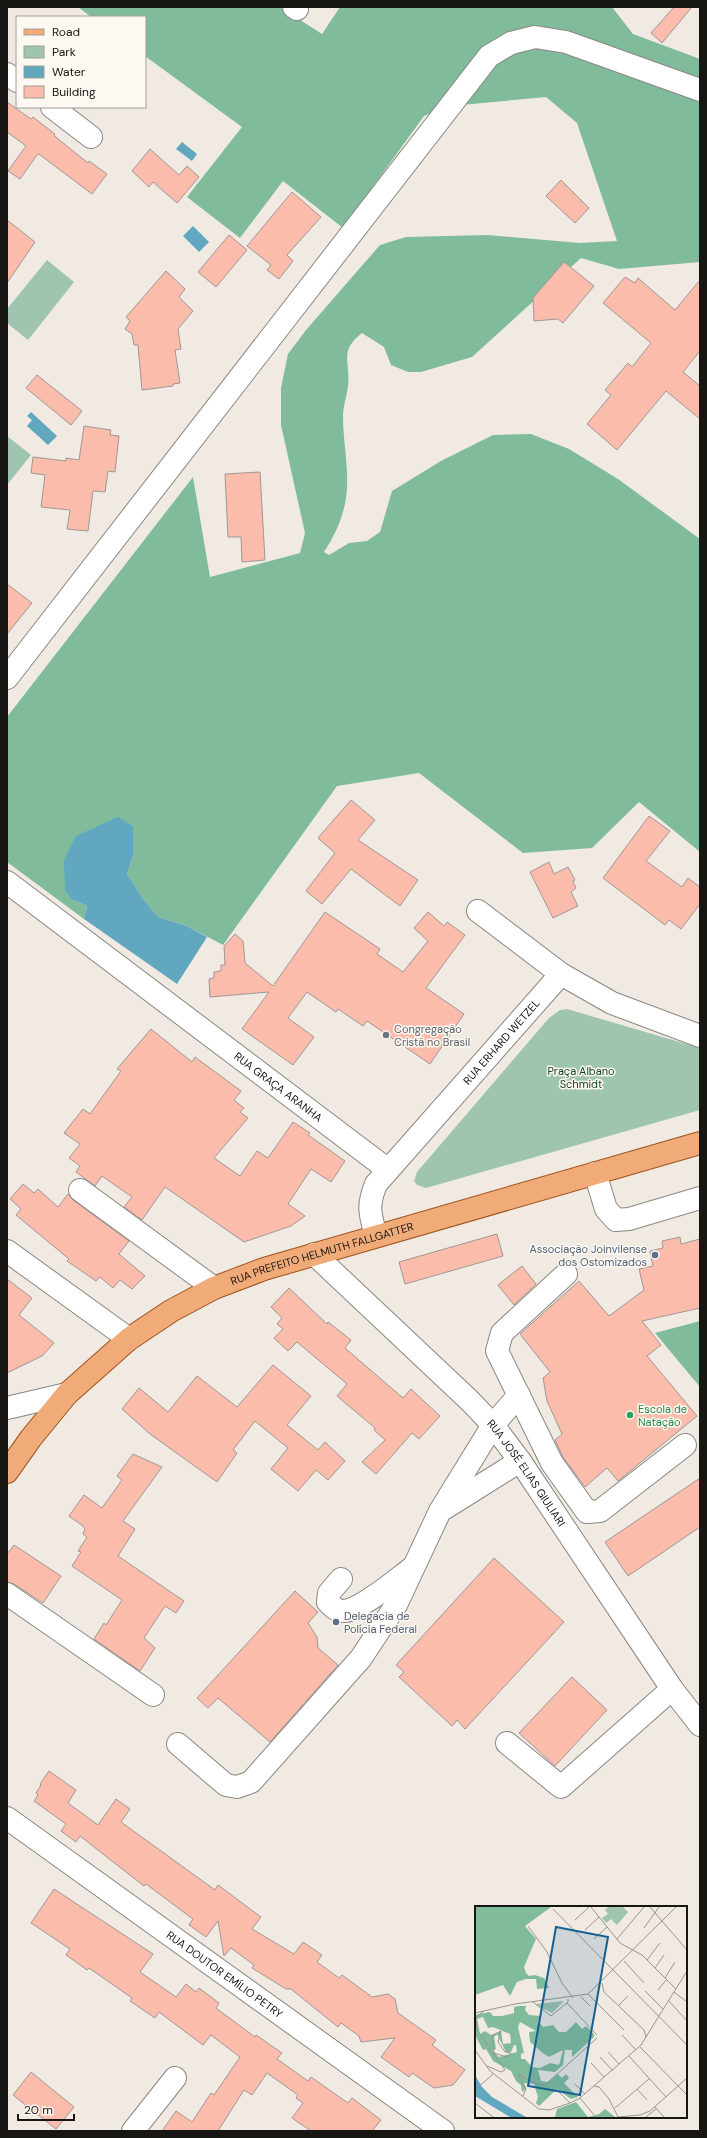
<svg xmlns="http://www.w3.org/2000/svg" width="707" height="2138" font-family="'DM Sans',sans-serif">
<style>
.green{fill:#9fc5b0}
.forest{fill:#80bc9c}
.water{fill:#61a7bf}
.building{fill:#fcbcac;stroke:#a09795}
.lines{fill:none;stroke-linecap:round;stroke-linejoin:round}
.minor-casing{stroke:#8b8680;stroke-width:24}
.major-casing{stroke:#9e521b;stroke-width:24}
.minor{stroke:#fff;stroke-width:22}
.major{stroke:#f1ab79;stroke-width:22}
.worship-dot{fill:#6b7280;stroke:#fdf8f1;stroke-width:1.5}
.service-dot{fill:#5c6f8a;stroke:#fdf8f1;stroke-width:1.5}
.leisure-dot{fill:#2e9e5b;stroke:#fdf8f1;stroke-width:1.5}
.labels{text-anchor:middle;stroke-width:3;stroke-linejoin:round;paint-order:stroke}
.worship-label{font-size:11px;fill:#5b616d;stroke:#fdf8f1;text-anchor:start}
.street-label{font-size:11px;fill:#171613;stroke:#fdf8f1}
.park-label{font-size:11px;fill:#0c3e29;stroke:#fdf8f1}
.service-label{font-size:11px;fill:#4e5e75;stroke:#fdf8f1;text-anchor:end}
.leisure-label{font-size:11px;fill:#27864d;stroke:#fdf8f1;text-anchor:start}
.inset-road{fill:none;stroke:#999590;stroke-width:1}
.view{fill:#156093;fill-opacity:0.15;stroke:#156093;stroke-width:2}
.inset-edge{fill:none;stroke:#171613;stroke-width:2}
</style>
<rect width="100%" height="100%" fill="#f0eae3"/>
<g class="green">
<polygon points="47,260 74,282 28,340 7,323 7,309"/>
<polygon points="7,436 31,455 7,485"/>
<polygon points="567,1009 700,1048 700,1110 426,1188 417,1185 414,1181 417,1172 549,1018 560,1010"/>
</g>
<g class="forest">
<path d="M 78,7 L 280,7 L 322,34 L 340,7 L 612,7 L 633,34 L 700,59 L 700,262 L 619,269 L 581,258 L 472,357 L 421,372 L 408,372 L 391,365 L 384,347 L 362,333 C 338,352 351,361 348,386 C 347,396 343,406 343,416 C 343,444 350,471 346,498 C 343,518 335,535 324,552 L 329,555 L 349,543 L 367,541 L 380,532 L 392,491 L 441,461 L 493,435 L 531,434 L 569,449 L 618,479 L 700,539 L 700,852 L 639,802 L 592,848 L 523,853 L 419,773 L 337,786 L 223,945 L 187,926 L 158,917 L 143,899 L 127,874 L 133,856 L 73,900 L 87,906 L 84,919 L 7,862 L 7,717 L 193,477 L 210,577 L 300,553 L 305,533 L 281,425 L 281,388 L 288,354 L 306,330 L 380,245 L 406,237 L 488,235 L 580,243 L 617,241 L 577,123 L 546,97 L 450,106 L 424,116 L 343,228 L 283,181 L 240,238 L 187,197 L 242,127 L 145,56 L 145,17 L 91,17 Z"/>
<polygon points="700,1321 700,1387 655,1333"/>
</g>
<g class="water">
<polygon points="182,142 197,154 192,161 176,149"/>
<polygon points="193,226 209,242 199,252 183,236"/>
<polygon points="31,412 57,436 48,445 27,426 32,420 27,416"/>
<polygon points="118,817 133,826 133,856 127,874 143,899 158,917 187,926 207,937 177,984 84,919 87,906 73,900 65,891 64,860 76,836"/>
</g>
<g class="building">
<polygon points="674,7 692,7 662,43 651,33"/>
<polygon points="7,102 31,119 33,117 55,134 54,135 57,138 88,163 89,161 107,174 92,194 39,154 37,155 20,179 8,171 26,146 7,132"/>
<polygon points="150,149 179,175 187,166 199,177 177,203 153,182 149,187 132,171"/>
<polygon points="561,180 589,208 575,223 546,196"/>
<polygon points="292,192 321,217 287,255 293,261 279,279 267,270 271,265 247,246"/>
<polygon points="7,220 35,242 7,283"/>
<polygon points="229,235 247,250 216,287 198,272"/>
<polygon points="564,262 594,286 563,323 558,319 534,321 533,298"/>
<polygon points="166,271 185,289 179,297 193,311 178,329 181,349 175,350 180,383 173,384 173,386 142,390 138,345 134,345 132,334 125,329 130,321 126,317"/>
<polygon points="625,277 635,283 638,278 675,310 700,280 700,351 683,372 700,386 700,419 666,391 617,450 587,424 611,395 605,390 628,363 632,367 651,343 603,303"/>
<polygon points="37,375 82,411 71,425 26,388"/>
<polygon points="84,426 111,430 110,435 119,436 115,472 108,471 105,492 93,491 88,531 67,529 70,510 41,507 45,475 31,473 33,457 66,461 66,458 79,460"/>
<polygon points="260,472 265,560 242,562 241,537 228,537 225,474"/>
<polygon points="7,584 32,603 7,634"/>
<polygon points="351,800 375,820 358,840 418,880 400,906 351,869 322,904 306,891 335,853 318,838"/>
<polygon points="649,816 670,831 646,861 682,887 688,878 700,887 700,904 681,929 669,920 665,925 603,878"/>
<polygon points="549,862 554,874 568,867 575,880 573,881 576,888 571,892 578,906 553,918 530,872"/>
<polygon points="325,912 380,949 377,954 403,972 428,941 414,928 428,912 444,926 447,922 465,935 426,988 464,1014 430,1064 367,1021 363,1026 338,1009 336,1012 307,992 288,1018 314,1037 293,1065 242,1029 269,992 210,997 209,979 214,978 214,972 221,971 221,965 225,965 224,946 235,934 243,941 245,963 273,986"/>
<polygon points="151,1029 192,1062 195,1057 241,1091 234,1100 244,1108 240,1112 248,1118 214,1158 240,1176 257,1151 268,1158 293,1122 310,1133 308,1135 345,1161 331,1182 311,1169 288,1204 305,1216 291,1226 244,1242 165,1187 142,1220 124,1207 132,1197 102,1176 95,1186 76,1172 80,1166 69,1158 80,1144 64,1133 83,1109 90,1114 121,1071 117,1069"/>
<polygon points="23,1184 34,1193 38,1189 58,1207 68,1194 73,1200 129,1241 119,1254 145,1276 132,1289 120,1280 113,1288 100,1277 96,1281 67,1261 69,1259 16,1215 21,1209 10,1199"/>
<polygon points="497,1234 503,1256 405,1284 399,1262"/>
<polygon points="680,1237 681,1244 700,1239 700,1308 642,1321 661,1345 647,1356 697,1416 618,1481 607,1468 585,1487 563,1457 555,1440 562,1434 547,1401 543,1378 550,1372 520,1334 579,1281 609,1316 644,1290 639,1269 653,1266 650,1251 663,1248 662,1241"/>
<polygon points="522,1266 536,1284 514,1305 498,1285"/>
<polygon points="7,1279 32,1298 19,1315 54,1343 42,1356 7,1373"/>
<polygon points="289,1288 327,1324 328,1322 351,1340 345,1348 403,1398 411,1389 440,1416 419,1439 412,1433 376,1474 362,1462 385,1440 374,1430 375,1428 337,1396 347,1384 297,1342 288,1351 274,1338 283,1329 277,1324 282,1318 271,1307"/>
<polygon points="273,1365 311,1396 287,1425 318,1450 325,1442 345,1461 328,1480 316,1470 298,1491 271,1469 288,1448 255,1421 233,1450 237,1453 217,1482 150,1434 122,1409 139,1388 168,1412 197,1376 237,1407"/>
<polygon points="133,1454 162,1467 123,1521 135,1529 118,1556 184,1601 176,1613 165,1606 144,1638 155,1648 140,1671 94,1639 104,1623 106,1625 122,1600 72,1566 81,1552 78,1551 87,1537 83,1534 85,1529 83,1526 69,1516 84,1495 102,1508 122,1480 117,1476"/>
<polygon points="700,1478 700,1527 628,1576 605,1542"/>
<polygon points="14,1545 61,1576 43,1603 14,1584 7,1582 7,1554"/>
<polygon points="494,1558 564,1622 465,1729 457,1720 452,1726 399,1677 404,1672 396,1665"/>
<polygon points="295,1591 318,1612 308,1623 317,1637 318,1648 338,1665 270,1742 218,1698 208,1708 197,1698"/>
<polygon points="572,1677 607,1710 555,1766 519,1733"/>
<polygon points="49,1771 76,1790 68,1803 98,1825 116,1799 130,1809 121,1822 215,1890 218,1885 261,1917 252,1929 294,1954 303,1942 322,1955 317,1962 339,1978 342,1975 372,1997 388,1994 395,1999 398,2013 436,2040 432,2045 465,2070 453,2085 434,2088 412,2073 409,2077 381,2057 395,2038 361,2042 359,2036 341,2023 338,2027 291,1989 286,1989 252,1968 254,1965 231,1948 224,1956 218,1921 206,1937 189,1925 193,1919 146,1884 144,1886 80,1836 76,1842 61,1831 66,1824 34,1801 38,1795 36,1793 41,1785 40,1784"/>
<polygon points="54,1889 153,1954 140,1972 176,1997 186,1984 196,1992 199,1988 219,2003 216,2008 255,2037 256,2035 282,2053 277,2059 308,2081 311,2077 348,2103 352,2098 381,2120 372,2131 311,2131 292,2118 303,2103 296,2098 298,2095 267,2073 252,2095 244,2090 218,2131 162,2131 176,2111 192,2122 211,2093 214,2095 240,2057 211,2035 203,2045 159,2012 155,2018 130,2001 132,1998 89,1968 87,1970 66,1955 70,1949 31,1923"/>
<polygon points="31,2072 74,2107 56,2129 13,2095"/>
</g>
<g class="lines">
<g class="minor-casing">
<g id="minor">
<polyline points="294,7 297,9"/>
<polyline points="7,74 17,81"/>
<polyline points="52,107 91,137"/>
<polyline points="7,678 489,56 511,43 535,37 566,42 700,90"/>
<path id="s1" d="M 7,882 L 387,1169"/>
<polyline points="478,911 561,974"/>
<polyline points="595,1173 606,1209 616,1220 629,1219 700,1198"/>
<polyline points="80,1190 214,1288"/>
<path id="s2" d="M 376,1236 C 370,1214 367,1206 376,1184 L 561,974 L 612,1003 L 700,1036"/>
<polyline points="7,1251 129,1339"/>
<path id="s3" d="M 314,1254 L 470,1401 L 493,1425 L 520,1461 L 672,1689 L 700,1725"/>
<polyline points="566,1274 502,1333 497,1351 552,1463 587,1512 600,1511 685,1445"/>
<polyline points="7,1408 67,1394"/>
<polyline points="445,1508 520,1461"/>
<path d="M 341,1579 L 329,1593 L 328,1602 C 333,1607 336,1611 344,1611 C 361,1610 397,1579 412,1568"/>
<polyline points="7,1594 153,1695"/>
<polyline points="507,1743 561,1787 672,1689"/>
<polyline points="178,1744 226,1785 237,1787 251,1782 361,1658 396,1605 440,1511 493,1425 519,1395"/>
<path id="s4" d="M 7,1818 L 443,2131"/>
<polyline points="133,2131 175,2078"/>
</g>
</g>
<g class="major-casing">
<g id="major">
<path id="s5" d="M 7,1472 L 31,1438 L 67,1394 L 129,1339 L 171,1311 L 214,1288 L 264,1269 L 700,1143"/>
</g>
</g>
<use href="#minor" class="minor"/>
<use href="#major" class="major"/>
</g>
<circle class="worship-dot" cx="386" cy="1035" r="4"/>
<g class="service-dot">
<circle cx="655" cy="1255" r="4"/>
<circle cx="336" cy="1622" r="4"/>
</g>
<circle class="leisure-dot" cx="630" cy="1415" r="4"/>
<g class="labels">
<g class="worship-label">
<text x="394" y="1033">Congregação<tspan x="394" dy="13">Cristã no Brasil</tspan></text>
</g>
<g class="street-label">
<text dy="4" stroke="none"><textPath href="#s2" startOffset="243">RUA ERHARD WETZEL</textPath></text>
<text dy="4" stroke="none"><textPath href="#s1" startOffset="340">RUA GRAÇA ARANHA</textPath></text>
<text dy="4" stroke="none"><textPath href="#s5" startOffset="394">RUA PREFEITO HELMUTH FALLGATTER</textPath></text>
<text dy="4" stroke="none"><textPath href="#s3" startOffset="306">RUA JOSÉ ELIAS GIULIARI</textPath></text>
<text dy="4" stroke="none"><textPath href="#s4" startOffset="268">RUA DOUTOR EMÍLIO PETRY</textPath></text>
</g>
<g class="park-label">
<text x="581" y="1075">Praça Albano<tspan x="581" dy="13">Schmidt</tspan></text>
</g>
<g class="service-label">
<text x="647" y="1253">Associação Joinvilense<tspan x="647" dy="13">dos Ostomizados</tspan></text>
<text x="344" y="1620" text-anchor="start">Delegacia de<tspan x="344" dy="13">Polícia Federal</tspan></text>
</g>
<g class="leisure-label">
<text x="638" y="1413">Escola de<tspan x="638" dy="13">Natação</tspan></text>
</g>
</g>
<g transform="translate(475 1906)">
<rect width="212" height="212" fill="#f0eae3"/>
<path d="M 133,1 L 148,1 L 153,6 L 142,19 L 136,13 L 131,17 L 127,12 L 133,8 L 130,4 ZM 89,95 L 77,107 L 61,99 L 61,98 Z" fill="#9fc5b0"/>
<path d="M 0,1 L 76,1 L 50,20 L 61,33 L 49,61 L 51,67 L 54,70 L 60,69 L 69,72 L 74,82 L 62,83 L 61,73 L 51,73 L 42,76 L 35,90 L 28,79 L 0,89 ZM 44,100 L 51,100 L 50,104 L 54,109 L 66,110 L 63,115 L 68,121 L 78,119 L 84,126 L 91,126 L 101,116 L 107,123 L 111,120 L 119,128 L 119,131 L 97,151 L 97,144 L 90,144 L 88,159 L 80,166 L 63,164 L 66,175 L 73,176 L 83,168 L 87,172 L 91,168 L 94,172 L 89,177 L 103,191 L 96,193 L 82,183 L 64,200 L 61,197 L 63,191 L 59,178 L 49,177 L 51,183 L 47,186 L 46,179 L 41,175 L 36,165 L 18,155 L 11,143 L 8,144 L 0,129 L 0,109 L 15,106 L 18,110 L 27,110 L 39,107 L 39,101 ZM 8,111 L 13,122 L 18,121 L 35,128 L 36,137 L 28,138 L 26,125 L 16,129 L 10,125 L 5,128 L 2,113 ZM 45,116 L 61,125 L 54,126 L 55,136 L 69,148 L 74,151 L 88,144 L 84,159 L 75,157 L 65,162 L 57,161 L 50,153 L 46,153 L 46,148 L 49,147 L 43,121 ZM 22,128 L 31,146 L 36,146 L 39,139 L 41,139 L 42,146 L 24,151 L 17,144 L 21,143 L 19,131 ZM 101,196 L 113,211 L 124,208 L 130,203 L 140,211 L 80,211 L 82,203 Z" fill="#80bc9c" fill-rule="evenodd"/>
<path d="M 0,169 L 7,181 L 17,191 L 51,211 L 35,211 L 0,190 Z" fill="#61a7bf"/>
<path class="inset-road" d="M 116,1 L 145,37 L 167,49 L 201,83M 175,1 L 212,44M 78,3 L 212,139M 100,14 L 114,1M 53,20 L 72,46 L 87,77 L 98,92M 169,22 L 184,1M 110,24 L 124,11M 119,33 L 132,21M 142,33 L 169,1M 172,54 L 185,37M 149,55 L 169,77M 180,62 L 189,49M 190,72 L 200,56M 127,77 L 129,86 L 169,124 L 171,131M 183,84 L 192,73M 170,85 L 188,103M 199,86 L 212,96M 113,88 L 149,124M 106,91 L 115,100M 194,95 L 212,115M 58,96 L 76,110 L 93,96 L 93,93M 92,97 L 122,129M 143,100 L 153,90M 9,105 L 1,111 L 2,124 L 30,164 L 26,166 L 12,160M 0,107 L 40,98 L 113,88 L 201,1M 26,125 L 23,136 L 30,146 L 36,147 L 32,151 L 19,147 L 17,130 ZM 147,129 L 161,144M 165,141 L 212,189M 0,144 L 15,165 L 64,203 L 74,204 L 95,197 L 105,192 L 166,139 L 212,65M 133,146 L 144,158M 154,150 L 191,191M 125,151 L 137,164M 116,157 L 129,171M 100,178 L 110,188M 119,180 L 124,181 L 134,193 L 143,211M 162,183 L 172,194M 0,184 L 18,168M 83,185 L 95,197M 48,190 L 51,183 L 43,168 L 64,179 L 70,179 L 122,132M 105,192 L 119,209M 0,197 L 18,211M 180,201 L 189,211M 140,202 L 174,173M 143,211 L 165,209 L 175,205 L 212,172M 171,211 L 181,203"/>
<path class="view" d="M 81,21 L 133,31 L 105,189 L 53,180 Z"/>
<rect width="212" height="212" class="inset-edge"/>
</g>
<rect width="707" height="2138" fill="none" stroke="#171613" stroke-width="16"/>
<rect x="16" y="16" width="130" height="92" fill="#fdf8f1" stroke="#a19e98"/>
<rect x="24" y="29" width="20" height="6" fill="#f1ab79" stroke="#a19e98"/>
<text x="52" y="36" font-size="12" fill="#171613">Road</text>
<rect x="24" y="46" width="20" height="12" fill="#9fc5b0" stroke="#a19e98"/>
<text x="52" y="56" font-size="12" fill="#171613">Park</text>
<rect x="24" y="66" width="20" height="12" fill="#61a7bf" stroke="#a19e98"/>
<text x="52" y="76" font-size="12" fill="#171613">Water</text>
<rect x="24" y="86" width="20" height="12" fill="#fcbcac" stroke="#a19e98"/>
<text x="52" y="96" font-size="12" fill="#171613">Building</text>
<path d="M18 2114v6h56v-6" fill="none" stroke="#171613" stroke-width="2"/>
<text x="24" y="2114" font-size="12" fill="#171613" stroke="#fdf8f1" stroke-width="3" paint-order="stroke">20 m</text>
</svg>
